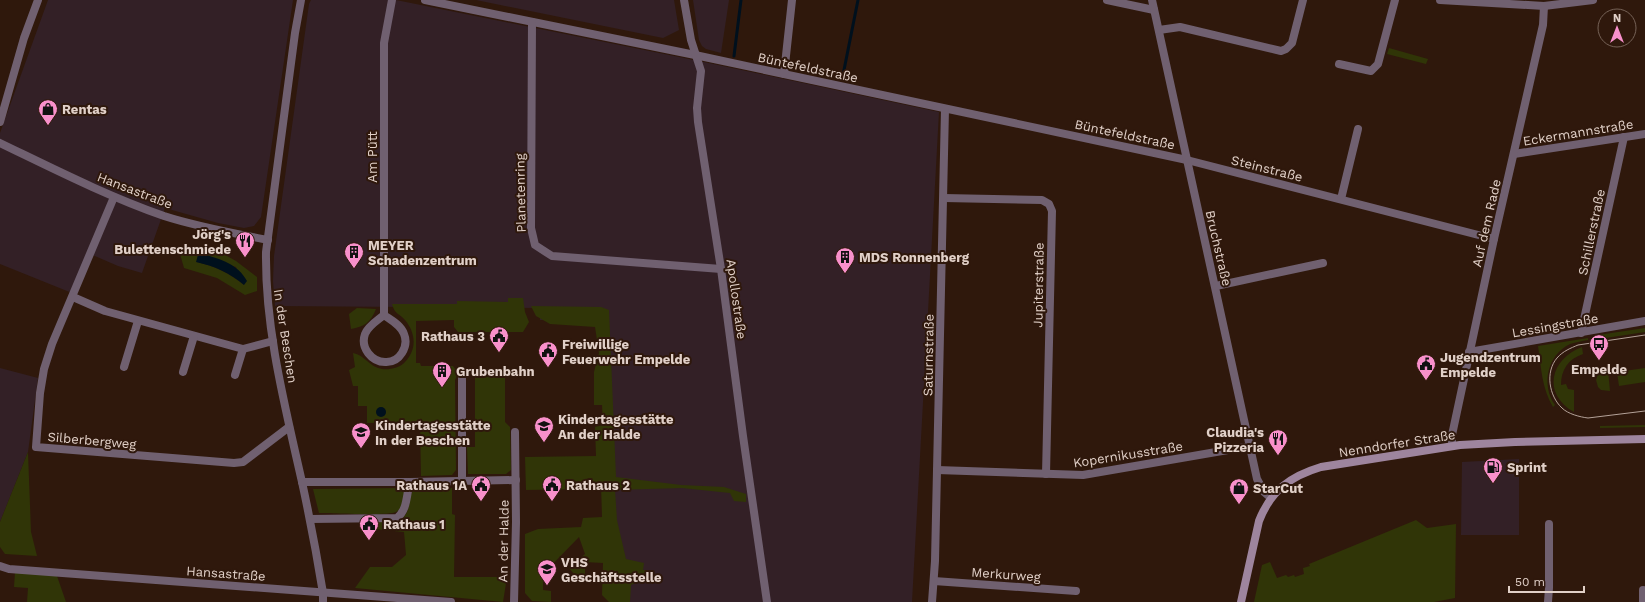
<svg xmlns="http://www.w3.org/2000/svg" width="1645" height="602" font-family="'Work Sans',sans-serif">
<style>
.commercial{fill:#332026}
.green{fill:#303507;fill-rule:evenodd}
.water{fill:#00101d}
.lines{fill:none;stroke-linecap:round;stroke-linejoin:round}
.stream{stroke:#00101d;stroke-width:3}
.street{stroke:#706070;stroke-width:8}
.secondary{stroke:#9e859e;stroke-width:8}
.tram{stroke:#b4a299;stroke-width:1}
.labels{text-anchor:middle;stroke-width:4;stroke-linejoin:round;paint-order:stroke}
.street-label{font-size:13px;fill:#e1d0c8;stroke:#2f180c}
.poi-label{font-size:13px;font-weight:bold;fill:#e1d0c8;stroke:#2f180c;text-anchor:start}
</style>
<rect width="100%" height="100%" fill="#2f180c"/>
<g class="commercial">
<polygon points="48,0 293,0 261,217 254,226 244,228 218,223 165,208 142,273 118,266 88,253 72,293 0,264 0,133"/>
<polygon points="311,0 396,0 704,62 939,112 912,602 611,602 607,321 540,320 540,308 275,306 273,281 274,256 309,4"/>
<polygon points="476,0 674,0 679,30 663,38"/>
<polygon points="693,0 729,0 721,53 706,49 702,46 699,40"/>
<polygon points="0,368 38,378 28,452 0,522"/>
<polygon points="1519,459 1519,535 1461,535 1462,462"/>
</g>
<g class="green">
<polygon points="1389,48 1428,59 1426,64 1387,54"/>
<path d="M 209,246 L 236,261 L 257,277 L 257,291 L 245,295 L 217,278 L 184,268 L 180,254 L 191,248 ZM 198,256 L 236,267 L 244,285 C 230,273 214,266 197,262 Z"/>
<path d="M 508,298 L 523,298 L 525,312 L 529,322 L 523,332 L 458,332 L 454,327 L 454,320 L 416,321 L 416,363 L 420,363 L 421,366 L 453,366 L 458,373 L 455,380 L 456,470 L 452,475 L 421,476 L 420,422 L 367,423 L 367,406 L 358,406 L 358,386 L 353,386 L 349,370 L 355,367 L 353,353 C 365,355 369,367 382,369 C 389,370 400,368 405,362 C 417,350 416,333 405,320 C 399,313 395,315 392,304 L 457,304 L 457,301 L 508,302 Z"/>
<polygon points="531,306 601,307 609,310 616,477 681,485 724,487 746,494 746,502 734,501 730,493 682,488 615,490 617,520 626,559 644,563 643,570 646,570 646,578 631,585 630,602 609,602 602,595 603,563 585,562 585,578 574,574 569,568 585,554 579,537 543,574 543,590 551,591 551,602 532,601 525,593 525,534 538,529 581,527 583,518 602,517 601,485 582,485 582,489 526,490 525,457 596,456 595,427 603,425 602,405 594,405 594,372 599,353 595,327 550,324 536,316"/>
<path d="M 357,308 L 376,309 C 371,322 364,327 351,329 L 349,314 Z"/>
<polygon points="1645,328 1645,332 1599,339 1598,335"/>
<path d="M 1588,338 L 1588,340 C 1582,341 1576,342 1570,344 C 1547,355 1541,385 1555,405 L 1553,407 C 1542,389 1541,367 1538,346 Z"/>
<path d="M 1582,347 L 1583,354 C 1568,359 1561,370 1561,385 L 1566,384 L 1568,389 L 1574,390 L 1574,412 C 1542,394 1550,359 1582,347 Z"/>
<polygon points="1645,368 1645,382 1619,386 1617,372"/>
<polygon points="1608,370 1610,391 1601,390 1598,387 1596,380 1598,374"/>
<polygon points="475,376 505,376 505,422 510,427 511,470 506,474 468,474 467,447 475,447"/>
<polygon points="1645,425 1645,427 1600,428 1600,426"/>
<polygon points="28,452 31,532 37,556 5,554 0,547 0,522"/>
<path d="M 415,487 L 452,488 L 452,514 L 455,515 L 454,577 L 500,577 L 501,571 L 508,571 L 503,602 L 355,588 L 370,567 L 392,567 L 406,555 L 404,532 L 374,529 L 376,522 L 399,522 C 414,509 406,500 415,487 Z"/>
<path d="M 403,488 C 406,496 404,507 396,512 C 389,516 331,513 319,513 L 313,489 Z"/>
<polygon points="1416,520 1427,528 1456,524 1455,598 1434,602 1254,602 1262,565 1270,562 1277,578 1286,575 1288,577 1294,575 1295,577 1304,574 1303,568 1310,566 1309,564"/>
<polygon points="15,572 57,576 66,602 27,602 28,588 14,587"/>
</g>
<g class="water">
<path d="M 203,254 C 220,259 238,264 247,281 L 244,285 C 230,273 214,266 196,262 L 198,255 Z"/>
<circle cx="381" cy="412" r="5"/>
</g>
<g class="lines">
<g class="stream">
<polyline points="734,56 741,0"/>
<polyline points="843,75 858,0"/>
</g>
<g class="street">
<path d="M 301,0 L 295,33 L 266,252 C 265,330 285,406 302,482 C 310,519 317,556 323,593 L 323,602"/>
<polyline points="425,0 695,55 1187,160 1494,239"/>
<polyline points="684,0 691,40 701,71 697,108 698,122 721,269 743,436 767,602"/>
<polyline points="1107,0 1154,10"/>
<polyline points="1152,0 1257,479 1264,492 1271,498"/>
<polyline points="1440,0 1544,6 1593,0"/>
<polyline points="532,22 531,228 535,245 552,256 721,269"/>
<polyline points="1159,30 1180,27 1281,51 1286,49 1292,43 1303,0"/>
<polyline points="1339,64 1371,71 1378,64 1395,0"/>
<polyline points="784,74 792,0"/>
<polyline points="0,122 24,38 38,0"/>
<path d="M 0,143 C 54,169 107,196 164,216 C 198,227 233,233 268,240"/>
<polyline points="1514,154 1645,134"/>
<polyline points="114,197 52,344 44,369 40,393 36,447 234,463 243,462 289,427"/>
<polyline points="944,198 1042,200 1049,204 1052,211 1046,474"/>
<polyline points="1341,199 1358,129"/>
<polyline points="1216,286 1323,263"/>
<polyline points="73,297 105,311 243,349 273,341"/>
<path d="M 384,315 C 391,320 401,325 404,334 C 409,346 400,363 385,362 C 372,362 360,348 365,334 C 368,326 378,320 384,315 L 384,43 L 392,0"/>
<polyline points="1581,333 1624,137"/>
<polyline points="1469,352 1645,321"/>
<polyline points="124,367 138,321"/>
<polyline points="183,372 194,336"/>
<polyline points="235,375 243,349"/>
<polyline points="1452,446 1452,435 1494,239 1543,25 1544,6"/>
<polyline points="937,470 1083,475 1251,446"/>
<polyline points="462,481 462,375"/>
<polyline points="302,482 410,482 516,480"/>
<path d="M 310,519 L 397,518 C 408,509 406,495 410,482"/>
<polyline points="0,566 9,569 451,602"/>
<polyline points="934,581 1076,591"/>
<polyline points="514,602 516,522 515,432"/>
<polyline points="932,602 935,561 945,109"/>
<polyline points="1548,602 1549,588 1549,524"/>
<polyline points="1643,602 1643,590"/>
</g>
<path class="secondary" d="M 1241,602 L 1259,521 C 1271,490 1291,476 1321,467 L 1460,445 L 1515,442 L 1645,439"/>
<path class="tram" d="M 1645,335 L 1578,345 C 1571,348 1563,351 1557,358 C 1545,372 1549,396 1562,408 C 1568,414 1580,417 1588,418 L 1645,411"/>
</g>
<defs>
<g id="shop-pin" transform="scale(1)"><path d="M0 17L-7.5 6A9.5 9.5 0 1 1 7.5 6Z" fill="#f890cb" stroke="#2f180c"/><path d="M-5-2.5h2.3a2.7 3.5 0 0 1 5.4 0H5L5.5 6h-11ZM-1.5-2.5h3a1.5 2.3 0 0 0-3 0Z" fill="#111"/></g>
<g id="restaurant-pin" transform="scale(1)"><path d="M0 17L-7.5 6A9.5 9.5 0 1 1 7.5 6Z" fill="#f890cb" stroke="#2f180c"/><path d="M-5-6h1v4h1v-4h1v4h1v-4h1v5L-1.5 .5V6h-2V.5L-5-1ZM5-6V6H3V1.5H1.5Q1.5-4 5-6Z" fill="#111"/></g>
<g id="building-pin" transform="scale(1)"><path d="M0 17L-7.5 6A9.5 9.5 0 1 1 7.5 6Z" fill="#f890cb" stroke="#2f180c"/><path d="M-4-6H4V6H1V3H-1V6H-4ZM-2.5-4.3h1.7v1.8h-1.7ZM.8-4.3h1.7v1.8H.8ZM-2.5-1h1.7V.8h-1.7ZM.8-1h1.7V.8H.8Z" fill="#111"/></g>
<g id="civic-pin" transform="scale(1)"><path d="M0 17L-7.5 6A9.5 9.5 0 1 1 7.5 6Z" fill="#f890cb" stroke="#2f180c"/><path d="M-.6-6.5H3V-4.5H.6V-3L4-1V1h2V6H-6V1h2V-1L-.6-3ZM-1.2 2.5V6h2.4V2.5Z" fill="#111"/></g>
<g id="bus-pin" transform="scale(1)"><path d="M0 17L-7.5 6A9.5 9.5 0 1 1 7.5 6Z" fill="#f890cb" stroke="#2f180c"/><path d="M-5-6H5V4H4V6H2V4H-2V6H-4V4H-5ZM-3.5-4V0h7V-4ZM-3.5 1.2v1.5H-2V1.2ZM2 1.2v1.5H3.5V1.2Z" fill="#111"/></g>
<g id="school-pin" transform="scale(1)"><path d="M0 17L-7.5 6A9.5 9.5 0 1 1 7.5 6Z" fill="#f890cb" stroke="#2f180c"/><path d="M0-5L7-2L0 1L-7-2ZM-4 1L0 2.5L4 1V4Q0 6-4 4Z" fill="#111"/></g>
<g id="fuel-pin" transform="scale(1)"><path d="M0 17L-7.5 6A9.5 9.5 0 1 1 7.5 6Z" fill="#f890cb" stroke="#2f180c"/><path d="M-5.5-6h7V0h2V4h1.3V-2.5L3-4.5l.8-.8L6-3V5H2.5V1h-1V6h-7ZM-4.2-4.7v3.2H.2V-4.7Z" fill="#111"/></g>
<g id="university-pin" transform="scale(1)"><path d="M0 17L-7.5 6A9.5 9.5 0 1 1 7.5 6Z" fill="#f890cb" stroke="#2f180c"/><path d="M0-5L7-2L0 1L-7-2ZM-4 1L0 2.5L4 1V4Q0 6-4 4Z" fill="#111"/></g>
</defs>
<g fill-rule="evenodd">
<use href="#shop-pin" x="48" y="109"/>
<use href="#restaurant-pin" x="245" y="241"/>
<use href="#building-pin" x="354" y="252"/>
<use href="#building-pin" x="845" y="257"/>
<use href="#civic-pin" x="499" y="336"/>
<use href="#bus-pin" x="1599" y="344"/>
<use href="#civic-pin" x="548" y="351"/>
<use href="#civic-pin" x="1426" y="364"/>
<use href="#building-pin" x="442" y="371"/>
<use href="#school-pin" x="544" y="426"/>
<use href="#school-pin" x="361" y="432"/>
<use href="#restaurant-pin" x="1278" y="439"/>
<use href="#fuel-pin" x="1493" y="467"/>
<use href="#civic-pin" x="481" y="485"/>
<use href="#civic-pin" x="552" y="485"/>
<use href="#shop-pin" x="1239" y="488"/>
<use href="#civic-pin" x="369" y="524"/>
<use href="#university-pin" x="547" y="569"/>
</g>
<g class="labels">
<g class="street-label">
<text transform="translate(808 67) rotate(12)" y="5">Büntefeldstraße</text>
<text transform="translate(1578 132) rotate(-9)" y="5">Eckermannstraße</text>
<text transform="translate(1125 134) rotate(12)" y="5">Büntefeldstraße</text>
<text transform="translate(372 157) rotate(-90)" y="5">Am Pütt</text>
<text transform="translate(1267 168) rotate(14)" y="5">Steinstraße</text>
<text transform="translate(135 190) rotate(21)" y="5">Hansastraße</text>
<text transform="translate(520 193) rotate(-91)" y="5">Planetenring</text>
<text transform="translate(1486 223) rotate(-77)" y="5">Auf dem Rade</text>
<text transform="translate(1591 232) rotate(-78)" y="5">Schillerstraße</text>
<text transform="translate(1219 248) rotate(77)" y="5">Bruchstraße</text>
<text transform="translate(1038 285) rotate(-89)" y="5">Jupiterstraße</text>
<text transform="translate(737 299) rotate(82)" y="5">Apollostraße</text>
<text transform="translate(1555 325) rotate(-10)" y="5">Lessingstraße</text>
<text transform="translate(286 336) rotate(81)" y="5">In der Beschen</text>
<text transform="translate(928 355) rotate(-89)" y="5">Saturnstraße</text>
<text transform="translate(92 440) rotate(5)" y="5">Silberbergweg</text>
<text transform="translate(1397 443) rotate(-9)" y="5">Nenndorfer Straße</text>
<text transform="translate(1128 454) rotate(-9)" y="5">Kopernikusstraße</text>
<text transform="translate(503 541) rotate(-89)" y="5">An der Halde</text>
<text transform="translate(226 573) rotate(4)" y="5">Hansastraße</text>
<text transform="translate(1006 574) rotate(4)" y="5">Merkurweg</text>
</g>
<g class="poi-label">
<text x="62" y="114">Rentas</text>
<text x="231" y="239" text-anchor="end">Jörg's<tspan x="231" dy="15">Bulettenschmiede</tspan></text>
<text x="368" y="250">MEYER<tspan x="368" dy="15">Schadenzentrum</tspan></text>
<text x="859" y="262">MDS Ronnenberg</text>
<text x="485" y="341" text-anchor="end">Rathaus 3</text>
<text x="562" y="349">Freiwillige<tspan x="562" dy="15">Feuerwehr Empelde</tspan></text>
<text x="1440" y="362">Jugendzentrum<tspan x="1440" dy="15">Empelde</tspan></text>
<text x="1599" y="374" text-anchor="middle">Empelde</text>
<text x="456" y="376">Grubenbahn</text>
<text x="558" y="424">Kindertagesstätte<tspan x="558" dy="15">An der Halde</tspan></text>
<text x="375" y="430">Kindertagesstätte<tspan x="375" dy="15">In der Beschen</tspan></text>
<text x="1264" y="437" text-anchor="end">Claudia's<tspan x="1264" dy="15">Pizzeria</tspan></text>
<text x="1507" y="472">Sprint</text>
<text x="467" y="490" text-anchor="end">Rathaus 1A</text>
<text x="566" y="490">Rathaus 2</text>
<text x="1253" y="493">StarCut</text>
<text x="383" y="529">Rathaus 1</text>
<text x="561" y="567">VHS<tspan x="561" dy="15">Geschäftsstelle</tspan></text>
</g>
</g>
<g transform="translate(1617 28)"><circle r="19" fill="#2f180c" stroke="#766257"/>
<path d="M0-3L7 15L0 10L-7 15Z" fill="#f890cb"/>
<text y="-6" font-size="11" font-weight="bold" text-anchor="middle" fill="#e1d0c8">N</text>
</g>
<path d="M1509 586v6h75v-6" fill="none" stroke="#e1d0c8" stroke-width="2"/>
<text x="1515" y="586" font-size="12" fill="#e1d0c8" stroke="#2f180c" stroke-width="3" paint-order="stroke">50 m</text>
</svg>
